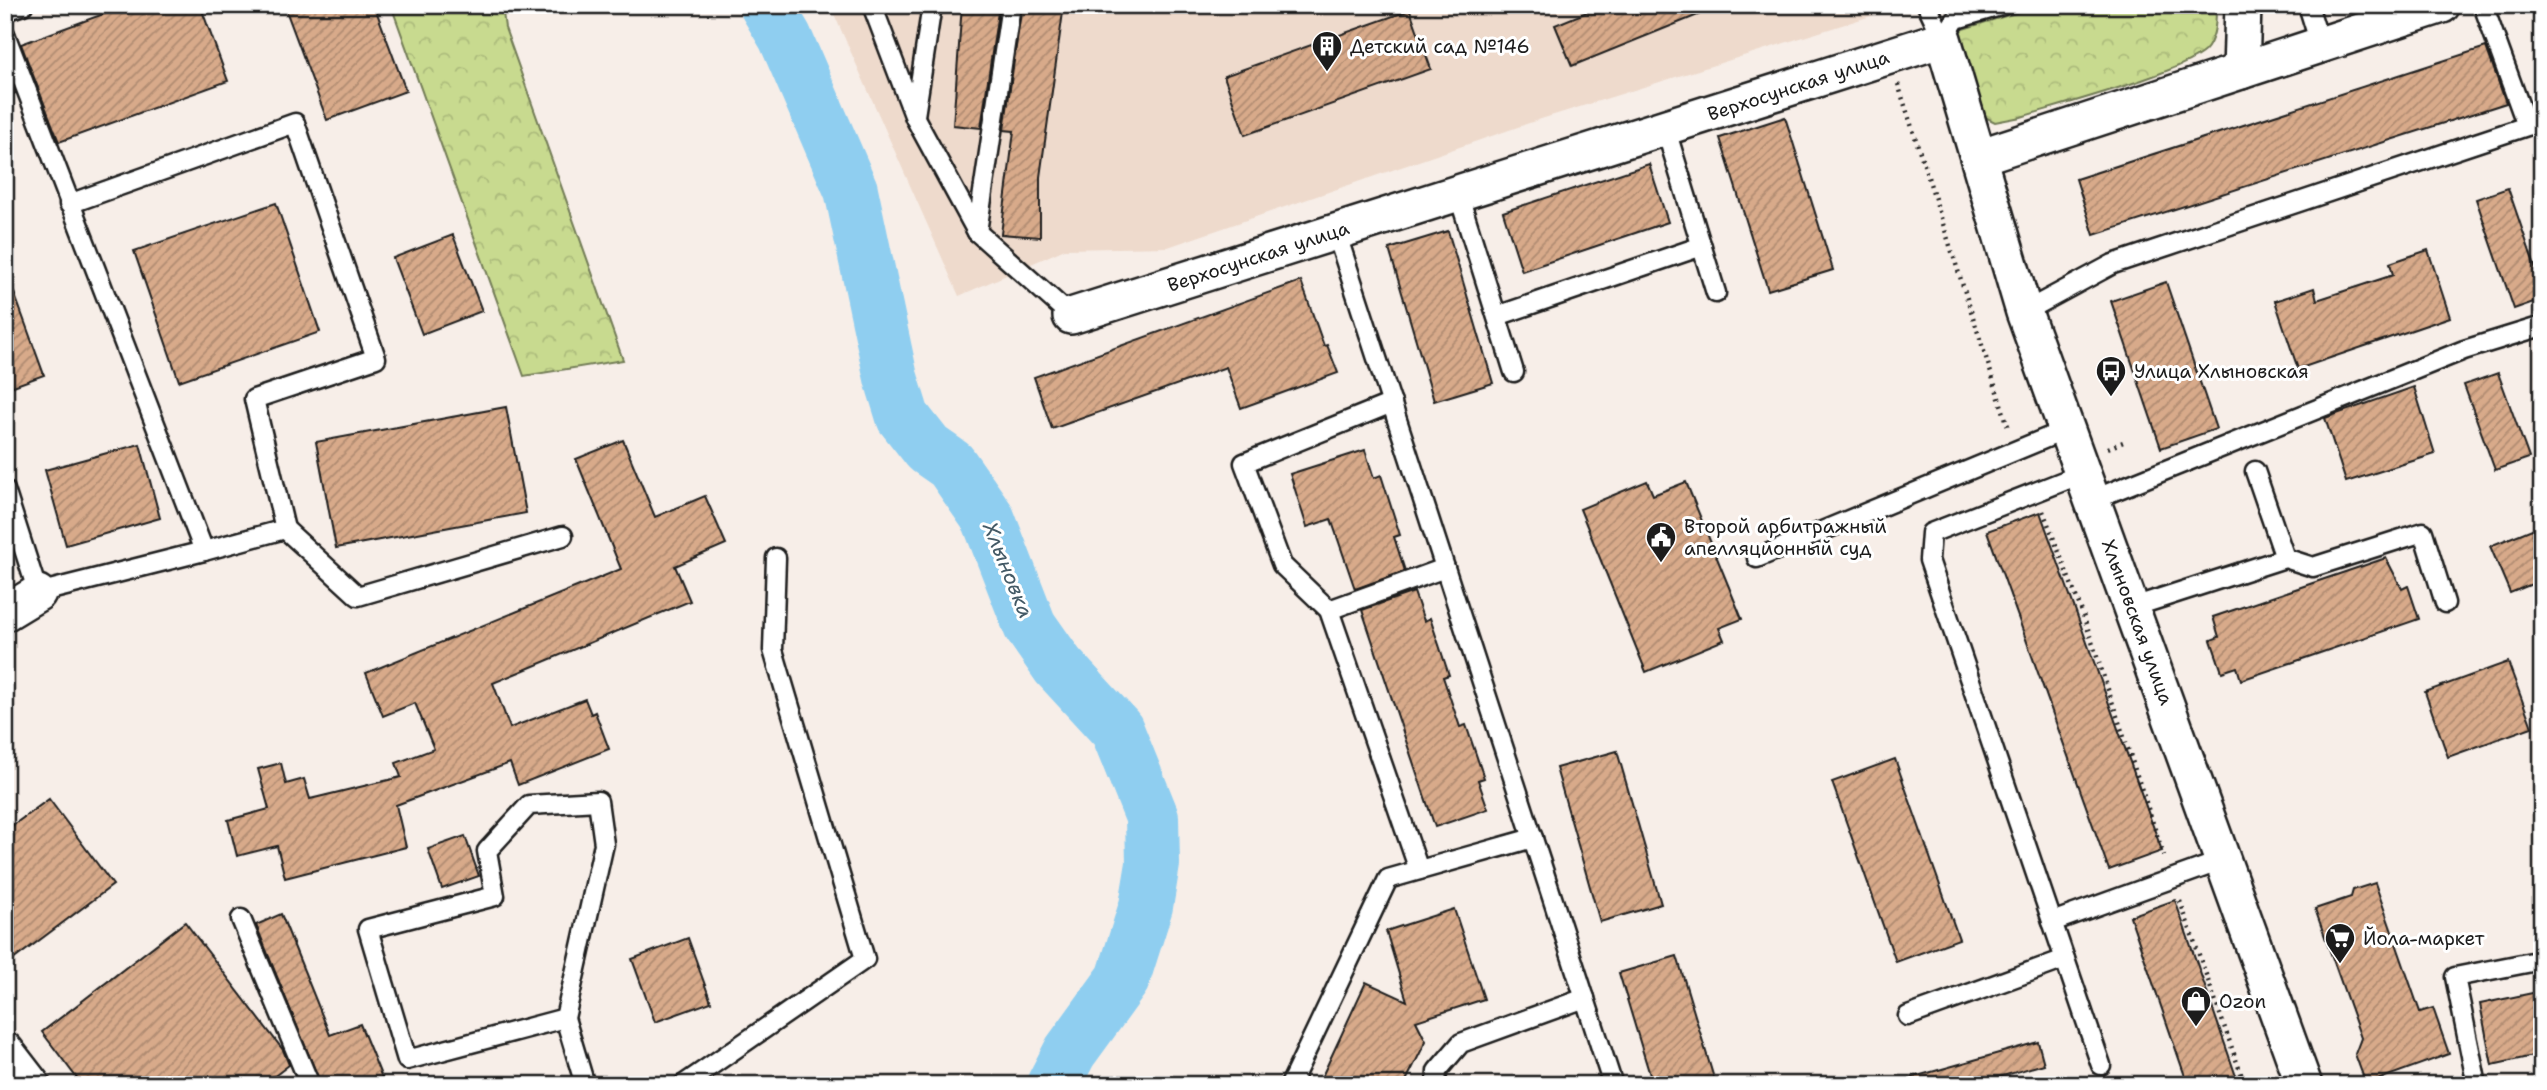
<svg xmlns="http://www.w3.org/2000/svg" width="2547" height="1090" font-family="'Shantell Sans',sans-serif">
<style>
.built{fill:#eedacc}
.forest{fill:url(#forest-crowns);stroke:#727b56;stroke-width:2}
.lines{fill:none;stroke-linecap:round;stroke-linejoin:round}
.river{stroke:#8fcef0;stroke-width:54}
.building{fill:url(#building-hatch);stroke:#1c1c1c;stroke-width:2}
.service-casing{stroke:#1c1c1c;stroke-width:23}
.minor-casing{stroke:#1c1c1c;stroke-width:40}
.path{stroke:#1c1c1c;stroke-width:4.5;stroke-dasharray:2 5;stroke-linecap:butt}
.service{stroke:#fff;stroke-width:18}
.minor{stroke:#fff;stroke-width:35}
.labels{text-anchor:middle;stroke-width:6;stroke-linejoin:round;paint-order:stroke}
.poi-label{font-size:19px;fill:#1c1c1c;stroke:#fff;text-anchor:start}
.street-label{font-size:19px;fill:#1c1c1c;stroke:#fff}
.water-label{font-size:21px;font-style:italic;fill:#445a66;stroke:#fff}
</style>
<defs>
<pattern id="forest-crowns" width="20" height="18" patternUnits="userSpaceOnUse" patternTransform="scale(1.75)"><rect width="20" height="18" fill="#c8da8f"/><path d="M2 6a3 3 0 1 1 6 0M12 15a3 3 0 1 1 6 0" fill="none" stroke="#abba7b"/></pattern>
<pattern id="building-hatch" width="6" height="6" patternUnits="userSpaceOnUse" patternTransform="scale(1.75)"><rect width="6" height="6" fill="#d8aa8a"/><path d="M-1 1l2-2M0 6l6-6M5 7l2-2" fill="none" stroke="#ae8a70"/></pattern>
</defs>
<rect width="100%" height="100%" fill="#f7eee8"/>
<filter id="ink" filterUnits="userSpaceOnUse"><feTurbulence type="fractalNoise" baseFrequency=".0143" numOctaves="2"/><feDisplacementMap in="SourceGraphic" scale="14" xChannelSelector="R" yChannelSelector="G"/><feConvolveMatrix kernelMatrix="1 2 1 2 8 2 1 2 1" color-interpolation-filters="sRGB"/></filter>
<g filter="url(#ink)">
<polygon class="built" points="830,5 1892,5 1887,11 1541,119 1168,247 1065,249 959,296"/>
<g class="forest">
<polygon points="391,5 502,5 505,28 623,360 524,376"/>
<path d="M 2042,5 L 2216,5 C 2216,20 2216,34 2208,47 C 2195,70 2053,107 2021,117 L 1995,122 L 1981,115 L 1953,32 Z"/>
</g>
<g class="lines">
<polyline class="river" points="766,5 785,37 851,190 891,378 903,417 928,449 951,465 988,518 1030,626 1058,666 1117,730 1152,817 1153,864 1146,906 1123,979 1070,1052 1053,1085"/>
</g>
<g class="building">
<polygon points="128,5 200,5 228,81 59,142 21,44"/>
<polygon points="284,5 374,5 406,91 327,120"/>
<polygon points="962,5 999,5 981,128 953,125"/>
<polygon points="1022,5 1064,5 1040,177 1040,237 1001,234 1014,131 1004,130"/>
<polygon points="1604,5 1720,5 1720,6 1572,66 1555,25"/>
<polygon points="1410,10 1431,69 1245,135 1224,76"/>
<polygon points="2486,47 2506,103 2094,235 2076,179"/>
<polygon points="5,66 16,93 5,97"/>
<polygon points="1785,117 1833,270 1768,290 1720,138"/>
<polygon points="1649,164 1668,222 1522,271 1503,212"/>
<polygon points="2508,188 2542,287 2542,299 2514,309 2476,199"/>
<polygon points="276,203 320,332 179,381 134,251"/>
<polygon points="1448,231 1493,383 1434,401 1389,249"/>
<polygon points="453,235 482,311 422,334 393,258"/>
<polygon points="2428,250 2450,317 2298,369 2275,301 2314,288 2317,300 2393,275 2390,263"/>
<polygon points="8,276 44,375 5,389 5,277"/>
<polygon points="1301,281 1324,346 1327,345 1338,373 1241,408 1226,367 1052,429 1034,377"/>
<polygon points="2166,282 2216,429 2161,448 2111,301"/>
<polygon points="2498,373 2529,458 2495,470 2464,385"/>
<polygon points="2414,387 2435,454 2346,482 2325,418"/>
<polygon points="506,407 526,513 336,548 316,442"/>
<polygon points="623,440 655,517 705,496 726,544 675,566 690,601 493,683 510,728 585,699 591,714 595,712 609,749 518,785 510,763 396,805 406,847 285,878 277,846 237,856 228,820 269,809 258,769 281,763 286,784 304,779 310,799 401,777 396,763 434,749 415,703 383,716 366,673 621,569 576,459"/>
<polygon points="140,444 160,518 66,545 45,470"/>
<polygon points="1365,450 1374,478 1381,475 1400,535 1394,537 1405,571 1355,589 1331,519 1307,527 1290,474"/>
<polygon points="1647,481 1653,495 1686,482 1742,619 1719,628 1724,640 1646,672 1580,509"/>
<polygon points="2040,512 2162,851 2109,870 1987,531"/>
<polygon points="2542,525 2542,580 2510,593 2490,546"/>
<polygon points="2386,558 2402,589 2408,586 2419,619 2241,680 2237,667 2222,672 2211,640 2219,637 2213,617"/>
<polygon points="1414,592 1424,621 1430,618 1449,675 1443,677 1460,727 1466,725 1484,778 1478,780 1488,809 1435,827 1362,610"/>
<polygon points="2508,662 2532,727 2448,757 2425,692"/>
<polygon points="1617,751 1661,904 1600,922 1556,768"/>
<polygon points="1895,759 1959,939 1896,962 1832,782"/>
<polygon points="49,799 113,885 5,966 5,831"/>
<polygon points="465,836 479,876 442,889 428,849"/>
<polygon points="2375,883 2420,1012 2433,1008 2449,1054 2366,1084 2355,1054 2361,1038 2315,909 2351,897 2353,890"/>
<polygon points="2175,900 2239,1085 2188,1085 2130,916"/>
<polygon points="1454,909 1484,999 1416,1021 1426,1041 1404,1085 1318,1085 1366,982 1407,1001 1386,931"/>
<polygon points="281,914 330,1035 360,1024 385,1085 321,1085 256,925"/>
<polygon points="185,922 283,1050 289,1065 263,1085 82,1085 42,1032"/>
<polygon points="688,938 711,1002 655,1022 632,959"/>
<polygon points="1677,956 1716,1085 1653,1085 1619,973"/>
<polygon points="2542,991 2542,1054 2492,1065 2480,1004"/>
<polygon points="2038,1042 2044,1064 1972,1085 1911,1085 1910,1078"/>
</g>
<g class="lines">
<g class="service-casing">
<g id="service">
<polyline points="872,5 915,118 977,232 1071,316"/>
<polyline points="1927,5 1943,39"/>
<polyline points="2308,5 2320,44"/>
<polyline points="5,11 23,5"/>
<polyline points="5,34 204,551 38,593 5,490"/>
<polyline points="1943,39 1956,19 2003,5"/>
<polyline points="915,116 932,5"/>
<polyline points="1665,127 1716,293"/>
<polyline points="1458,193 1514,372"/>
<polyline points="69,204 295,123 376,358 254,399 285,529 204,551"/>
<polyline points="977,232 1011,5"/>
<polyline points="1336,232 1613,1085"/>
<polyline points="2024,312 2113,264 2527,126 2483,5"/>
<polyline points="1497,316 1702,246"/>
<polyline points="1392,403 1244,463 1282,565 1329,610 1419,870"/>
<polyline points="2255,471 2285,558"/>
<polyline points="2084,473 1931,533 1929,560 2101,1065"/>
<polyline points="2094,499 2464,350 2542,326"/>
<polyline points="285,529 358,596 563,536"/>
<polyline points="1757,558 2068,429"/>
<polyline points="2133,607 2285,558 2313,567 2423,532 2445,603"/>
<polyline points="1329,610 1445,568"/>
<polyline points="241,919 310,1085"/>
<polyline points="2052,922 2221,861"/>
<polyline points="1908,1016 2065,959"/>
<polyline points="565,1018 604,844 598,801 529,805 487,851 495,896 368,929 407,1060 565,1018 585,1085"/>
<polyline points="683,1085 865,959 773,650 776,558"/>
<polyline points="1290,1085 1388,879 1533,838"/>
<polyline points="1436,1085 1437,1071 1461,1043 1585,998"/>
<polyline points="2477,1085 2455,977 2542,960"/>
</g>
</g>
<g class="minor-casing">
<g id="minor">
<polyline points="2241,71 2243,5"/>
<polyline points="1979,157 2442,5"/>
<polyline points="1071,316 1943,39 2024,312 2304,1085"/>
<polyline points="5,613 38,593"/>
<polyline points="5,1050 32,1085"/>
</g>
</g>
<g class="path">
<polyline points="1898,84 2009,429"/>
<polyline points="2108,448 2126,441"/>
<polyline points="2043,511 2082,612 2164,856"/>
<polyline points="2180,901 2245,1085"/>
</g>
<use href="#service" class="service"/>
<use href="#minor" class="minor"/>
</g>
</g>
<defs>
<g id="building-pin" transform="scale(1.575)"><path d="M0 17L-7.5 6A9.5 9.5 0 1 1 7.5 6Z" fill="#1c1c1c" stroke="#fff"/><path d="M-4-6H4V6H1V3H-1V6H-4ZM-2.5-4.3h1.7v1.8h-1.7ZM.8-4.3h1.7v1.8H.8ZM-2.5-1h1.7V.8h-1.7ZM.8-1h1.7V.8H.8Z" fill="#fff"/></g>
<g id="bus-pin" transform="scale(1.575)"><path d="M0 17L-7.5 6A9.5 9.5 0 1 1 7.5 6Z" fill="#1c1c1c" stroke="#fff"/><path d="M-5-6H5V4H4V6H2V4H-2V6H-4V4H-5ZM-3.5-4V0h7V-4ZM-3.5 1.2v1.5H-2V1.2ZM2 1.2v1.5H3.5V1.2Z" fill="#fff"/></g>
<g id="civic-pin" transform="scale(1.575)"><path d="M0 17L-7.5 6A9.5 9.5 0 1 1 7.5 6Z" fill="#1c1c1c" stroke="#fff"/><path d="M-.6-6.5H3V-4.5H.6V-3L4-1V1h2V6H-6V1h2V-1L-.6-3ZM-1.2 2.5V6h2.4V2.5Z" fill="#fff"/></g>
<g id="supermarket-pin" transform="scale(1.575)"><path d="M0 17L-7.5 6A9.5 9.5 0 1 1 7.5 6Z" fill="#1c1c1c" stroke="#fff"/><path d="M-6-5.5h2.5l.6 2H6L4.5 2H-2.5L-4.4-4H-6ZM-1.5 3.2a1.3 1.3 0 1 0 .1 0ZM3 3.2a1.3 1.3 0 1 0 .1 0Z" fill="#fff"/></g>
<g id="shop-pin" transform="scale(1.575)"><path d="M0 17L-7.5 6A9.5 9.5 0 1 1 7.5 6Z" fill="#1c1c1c" stroke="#fff"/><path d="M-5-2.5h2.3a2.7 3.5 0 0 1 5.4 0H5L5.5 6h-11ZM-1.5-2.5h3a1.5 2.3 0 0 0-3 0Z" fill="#fff"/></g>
</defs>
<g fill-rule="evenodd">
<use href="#building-pin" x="1327" y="46"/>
<use href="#bus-pin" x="2111" y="371"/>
<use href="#civic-pin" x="1661" y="537"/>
<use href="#supermarket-pin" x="2340" y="938"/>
<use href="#shop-pin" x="2196" y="1001"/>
</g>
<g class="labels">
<g class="poi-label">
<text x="1350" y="53">Детский сад №146</text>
<text x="2134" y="378">Улица Хлыновская</text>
<text x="1684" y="533">Второй арбитражный<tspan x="1684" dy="22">апелляционный суд</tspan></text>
<text x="2363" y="945">Йола-маркет</text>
<text x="2219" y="1008">Ozon</text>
</g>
<g class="street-label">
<text transform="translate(1798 85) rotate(-18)" y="7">Верхосунская улица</text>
<text transform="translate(1258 256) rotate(-18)" y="7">Верхосунская улица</text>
<text transform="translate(2138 622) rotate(70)" y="7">Хлыновская улица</text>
</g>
<g class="water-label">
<text transform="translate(1008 570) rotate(68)" y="7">Хлыновка</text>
</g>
</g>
<rect width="2547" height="1090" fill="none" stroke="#fff" stroke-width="28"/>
<rect x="14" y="14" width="2519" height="1062" fill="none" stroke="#1c1c1c" stroke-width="2.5" filter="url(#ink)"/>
</svg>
